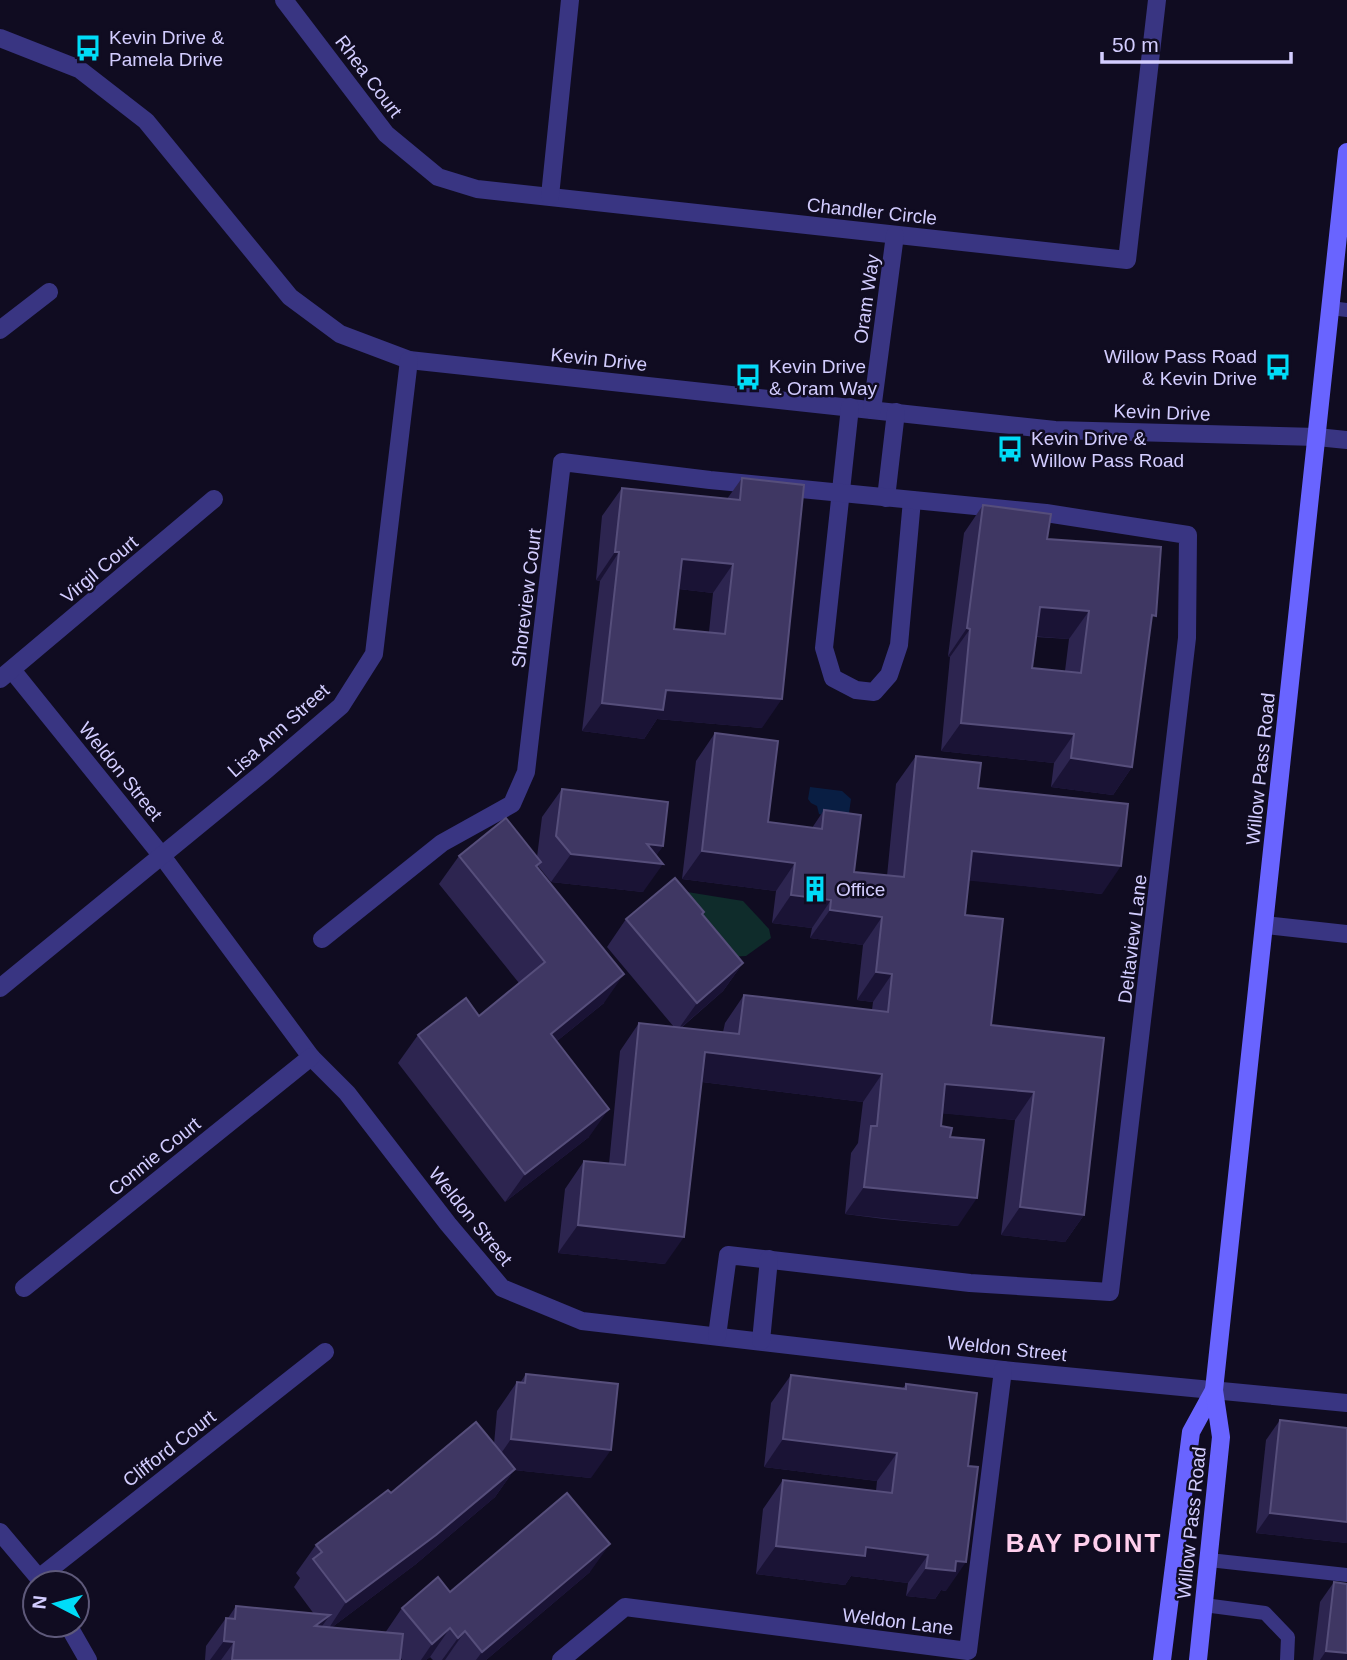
<svg xmlns="http://www.w3.org/2000/svg" width="1347" height="1660" font-family="Arial,sans-serif">
<style>
.green{fill:#0f2c2b}
.water{fill:#091e43}
.lines{fill:none;stroke-linecap:round;stroke-linejoin:round}
.lane{stroke:#393582;stroke-width:14}
.street{stroke:#393582;stroke-width:18}
.secondary{stroke:#6964ff;stroke-width:18}
.wall{fill:#2d2550;fill-rule:evenodd}
.shaded-wall{fill:#1a1335}
.building{fill:#3f3763;stroke:#564e7b;stroke-width:2;fill-rule:evenodd}
.labels{text-anchor:middle;stroke-width:5;stroke-linejoin:round;paint-order:stroke}
.poi-label{font-size:19px;fill:#d3cdff;stroke:#100c21;text-anchor:start}
.street-label{font-size:19px;fill:#d3cdff;stroke:#100c21}
.district-label{font-size:26px;font-weight:bold;letter-spacing:2px;fill:#ffcfed;stroke:#100c21}
</style>
<rect width="100%" height="100%" fill="#100c21"/>
<polygon class="green" points="681,891 743,901 769,929 771,938 746,956 728,957"/>
<polygon class="water" points="810,787 842,791 851,799 849,813 825,816 819,814 817,806 811,803 808,799"/>
<g class="lines">
<g class="lane">
<polyline points="1331,308 1347,310"/>
<polyline points="1209,1560 1347,1575"/>
<polyline points="1204,1605 1265,1613 1288,1637 1287,1660"/>
</g>
<g class="street">
<polyline points="284,0 386,134 438,177 477,189 1127,260 1157,0"/>
<polyline points="0,38 79,69 146,121 290,297 340,334 409,360 1055,430 1317,437 1347,440"/>
<polyline points="550,196 570,0"/>
<polyline points="0,330 49,292"/>
<polyline points="850,407 824,648 833,678 856,690 874,692 889,675 899,645 912,500"/>
<polyline points="872,410 895,235"/>
<polyline points="886,498 896,412"/>
<polyline points="12,670 162,856 311,1057 347,1093 448,1224 502,1288 582,1321 1003,1370 1347,1403"/>
<polyline points="0,679 214,499"/>
<polyline points="1265,925 1347,934"/>
<polyline points="322,939 442,843 512,804 526,772 562,462 710,480 1046,513 1188,535 1187,638 1110,1292 970,1283 728,1255 717,1336"/>
<polyline points="0,988 265,771 341,706 374,654 409,360"/>
<polyline points="24,1288 311,1057"/>
<polyline points="761,1341 769,1259"/>
<polyline points="0,1532 43,1583"/>
<polyline points="40,1577 325,1352"/>
<polyline points="68,1625 88,1660"/>
<polyline points="561,1660 625,1607 968,1651 1003,1370"/>
</g>
<g class="secondary">
<polyline points="1162,1660 1191,1432 1214,1390"/>
<polyline points="1198,1660 1221,1437 1214,1390 1347,152"/>
</g>
</g>
<g class="wall">
<path d="M 742,478 L 762,728 L 657,719 L 644,739 L 582,731 L 600,581 L 596,580 L 602,516 L 622,488 L 727,499 ZM 679,589 L 713,593 L 709,632 L 674,629 Z"/>
<path d="M 983,505 L 1047,539 L 1151,623 L 1132,767 L 1113,795 L 1051,787 L 1054,763 L 941,751 L 950,657 L 948,656 L 964,533 ZM 1036,637 L 1069,639 L 1065,671 L 1032,668 Z"/>
<polygon points="715,733 768,822 812,828 824,810 854,872 887,876 896,784 916,756 978,788 1102,894 969,880 965,915 991,1025 1104,1038 1084,1215 1065,1242 1001,1235 1015,1120 942,1113 941,1126 950,1137 958,1226 884,1219 845,1214 851,1153 858,1143 863,1102 702,1082 665,1264 558,1253 565,1189 584,1161 609,1164 620,1051 639,1023 674,1027 607,947 626,919 702,915 743,963 723,991 681,1028 723,1032 725,1023 744,995 872,1010 873,1002 857,1000 863,945 810,938 812,928 772,923 776,891 682,879 696,761"/>
<polygon points="562,789 663,846 656,855 643,892 551,882 538,866 537,867 604,1003 557,1041 589,1137 505,1202 398,1063 418,1035 479,1016 519,983 439,884 459,856 537,857 542,817"/>
<polygon points="526,1374 591,1478 514,1470 495,1497 416,1564 331,1628 385,1633 402,1608 450,1592 590,1572 486,1660 433,1660 430,1657 426,1660 402,1660 401,1658 400,1660 205,1660 206,1646 226,1618 228,1618 236,1606 314,1614 294,1587 300,1578 296,1573 316,1545 391,1493 494,1444 497,1411 517,1382 520,1383"/>
<polygon points="791,1375 903,1388 906,1384 946,1591 941,1590 935,1599 906,1596 908,1583 851,1576 845,1585 756,1574 763,1509 783,1480 876,1491 877,1481 764,1467 771,1403"/>
<polygon points="1280,1420 1347,1428 1347,1543 1256,1533 1266,1440"/>
<polygon points="1334,1582 1347,1660 1313,1660 1320,1602"/>
</g>
<g class="shaded-wall">
<polygon points="615,552 619,552 600,581 596,580"/>
<polygon points="682,559 733,564 713,593 662,587"/>
<polygon points="1040,607 1089,611 1069,639 1020,635"/>
<polygon points="967,628 970,629 950,657 948,656"/>
<polygon points="666,690 782,699 762,728 657,719 644,739 582,731 602,703"/>
<polygon points="961,723 1074,734 1054,763 941,751"/>
<polygon points="1071,758 1132,767 1113,795 1051,787"/>
<polygon points="647,844 663,846 651,863 663,864 643,892 551,882 571,854"/>
<polygon points="702,851 795,863 776,891 682,879"/>
<polygon points="972,851 1121,866 1102,894 953,879"/>
<polygon points="791,895 831,900 812,928 772,923"/>
<polygon points="830,910 882,917 863,945 810,938"/>
<polygon points="743,963 723,991 677,1031 697,1003"/>
<polygon points="876,972 892,974 873,1002 857,1000"/>
<polygon points="624,974 604,1003 531,1062 551,1034"/>
<polygon points="705,1052 882,1074 863,1102 686,1080"/>
<polygon points="945,1084 1034,1092 1015,1120 926,1112"/>
<polygon points="609,1109 589,1137 505,1202 525,1174"/>
<polygon points="864,1187 977,1198 958,1226 845,1214"/>
<polygon points="1020,1207 1084,1215 1065,1242 1001,1235"/>
<polygon points="578,1225 684,1237 665,1264 558,1253"/>
<polygon points="511,1439 611,1450 591,1478 514,1470 495,1497 416,1564 327,1631 346,1602 491,1468"/>
<polygon points="783,1439 897,1453 877,1481 764,1467"/>
<polygon points="1270,1513 1347,1522 1347,1543 1256,1533"/>
<polygon points="610,1544 590,1572 486,1660 476,1660 482,1652"/>
<polygon points="776,1546 866,1547 928,1555 908,1583 851,1576 845,1585 756,1574"/>
<polygon points="956,1561 966,1562 946,1591 941,1590 935,1599 906,1596 926,1568"/>
<polygon points="330,1615 310,1643 315,1626"/>
<polygon points="450,1628 430,1657 426,1660 421,1660 432,1644"/>
<polygon points="465,1631 445,1660 442,1660 458,1638"/>
<polygon points="224,1641 234,1642 221,1660 210,1660"/>
<polygon points="1326,1651 1347,1653 1347,1660 1320,1660"/>
</g>
<g class="building">
<path d="M 742,478 L 804,485 L 782,699 L 666,690 L 663,710 L 602,703 L 619,552 L 615,552 L 622,488 L 740,500 ZM 682,559 L 733,564 L 725,634 L 674,629 Z"/>
<path d="M 983,505 L 1051,514 L 1047,539 L 1161,547 L 1156,616 L 1152,615 L 1132,767 L 1071,758 L 1074,734 L 961,723 L 970,629 L 967,628 ZM 1040,607 L 1089,611 L 1081,673 L 1032,668 Z"/>
<polygon points="715,733 778,741 768,822 822,829 824,810 861,815 854,872 904,877 916,756 981,763 978,788 1128,804 1121,866 972,851 965,915 1003,919 991,1025 1104,1038 1084,1215 1020,1207 1034,1092 945,1084 941,1126 952,1128 950,1137 984,1140 977,1198 904,1191 864,1187 871,1126 877,1126 882,1074 705,1052 684,1237 578,1225 584,1161 625,1165 639,1023 739,1034 744,995 888,1012 892,974 876,972 882,917 830,910 831,900 791,895 795,863 702,851"/>
<polygon points="562,789 668,802 663,846 647,844 663,864 571,854 556,836"/>
<polygon points="506,818 541,862 536,866 624,974 551,1034 609,1109 525,1174 418,1035 466,998 479,1016 545,962 459,856"/>
<polygon points="675,878 704,912 702,914 743,963 697,1003 626,919"/>
<polygon points="526,1374 618,1384 611,1450 511,1439 517,1382 525,1383"/>
<polygon points="791,1375 906,1389 906,1384 977,1393 968,1466 978,1467 966,1562 956,1561 955,1571 926,1568 928,1555 866,1547 865,1556 776,1546 783,1480 892,1493 897,1453 783,1439"/>
<polygon points="1280,1420 1347,1428 1347,1522 1270,1513"/>
<polygon points="476,1422 515,1469 436,1535 346,1602 313,1559 322,1552 316,1545 388,1490 391,1493"/>
<polygon points="567,1493 610,1544 482,1652 465,1631 458,1638 450,1628 432,1644 402,1608 438,1577 450,1592"/>
<polygon points="1334,1582 1347,1584 1347,1653 1326,1651"/>
<polygon points="236,1606 330,1615 315,1626 403,1634 400,1660 232,1660 234,1642 224,1641 226,1618 235,1619"/>
</g>
<defs>
<g id="bus-bare" transform="scale(2.1)"><path d="M-5-6H5V4H4V6H2V4H-2V6H-4V4H-5ZM-3.5-4V0h7V-4ZM-3.5 1.2v1.5H-2V1.2ZM2 1.2v1.5H3.5V1.2Z" fill="#00dcf8" stroke="#100c21" stroke-width="2.5" paint-order="stroke"/></g>
<g id="building-bare" transform="scale(2.1)"><path d="M-4-6H4V6H1V3H-1V6H-4ZM-2.5-4.3h1.7v1.8h-1.7ZM.8-4.3h1.7v1.8H.8ZM-2.5-1h1.7V.8h-1.7ZM.8-1h1.7V.8H.8Z" fill="#00dcf8" stroke="#100c21" stroke-width="2.5" paint-order="stroke"/></g>
</defs>
<g fill-rule="evenodd">
<use href="#bus-bare" x="88" y="48"/>
<use href="#bus-bare" x="1278" y="367"/>
<use href="#bus-bare" x="748" y="377"/>
<use href="#bus-bare" x="1010" y="449"/>
<use href="#building-bare" x="815" y="889"/>
</g>
<g class="labels">
<g class="poi-label">
<text x="109" y="44">Kevin Drive &amp;<tspan x="109" dy="22">Pamela Drive</tspan></text>
<text x="1257" y="363" text-anchor="end">Willow Pass Road<tspan x="1257" dy="22">&amp; Kevin Drive</tspan></text>
<text x="769" y="373">Kevin Drive<tspan x="769" dy="22">&amp; Oram Way</tspan></text>
<text x="1031" y="445">Kevin Drive &amp;<tspan x="1031" dy="22">Willow Pass Road</tspan></text>
<text x="836" y="896">Office</text>
</g>
<g class="street-label">
<text transform="translate(369 76) rotate(53)" y="7">Rhea Court</text>
<text transform="translate(872 211) rotate(6)" y="7">Chandler Circle</text>
<text transform="translate(866 299) rotate(-82)" y="7">Oram Way</text>
<text transform="translate(599 359) rotate(6)" y="7">Kevin Drive</text>
<text transform="translate(1162 412) rotate(2)" y="7">Kevin Drive</text>
<text transform="translate(99 569) rotate(-40)" y="7">Virgil Court</text>
<text transform="translate(526 598) rotate(-83)" y="7">Shoreview Court</text>
<text transform="translate(278 730) rotate(-42)" y="7">Lisa Ann Street</text>
<text transform="translate(1260 769) rotate(-84)" y="7">Willow Pass Road</text>
<text transform="translate(121 771) rotate(51)" y="7">Weldon Street</text>
<text transform="translate(1132 939) rotate(-83)" y="7">Deltaview Lane</text>
<text transform="translate(154 1156) rotate(-39)" y="7">Connie Court</text>
<text transform="translate(471 1216) rotate(51)" y="7">Weldon Street</text>
<text transform="translate(1007 1348) rotate(6)" y="7">Weldon Street</text>
<text transform="translate(169 1448) rotate(-38)" y="7">Clifford Court</text>
<text transform="translate(1191 1523) rotate(-84)" y="7">Willow Pass Road</text>
<text transform="translate(898 1621) rotate(7)" y="7">Weldon Lane</text>
</g>
<g class="district-label">
<text x="1084" y="1552">BAY POINT</text>
</g>
</g>
<g transform="translate(56 1604) rotate(276)"><circle r="33" fill="#100c21" stroke="#5e597a" stroke-width="2"/>
<path d="M0-5L12 26L0 18L-12 26Z" fill="#00dcf8"/>
<text y="-10" font-size="19" font-weight="bold" text-anchor="middle" fill="#d3cdff">N</text>
</g>
<path d="M1102 52v10h189v-10" fill="none" stroke="#d3cdff" stroke-width="3.5"/>
<text x="1112" y="52" font-size="21" fill="#d3cdff" stroke="#100c21" stroke-width="5" paint-order="stroke">50 m</text>
</svg>
